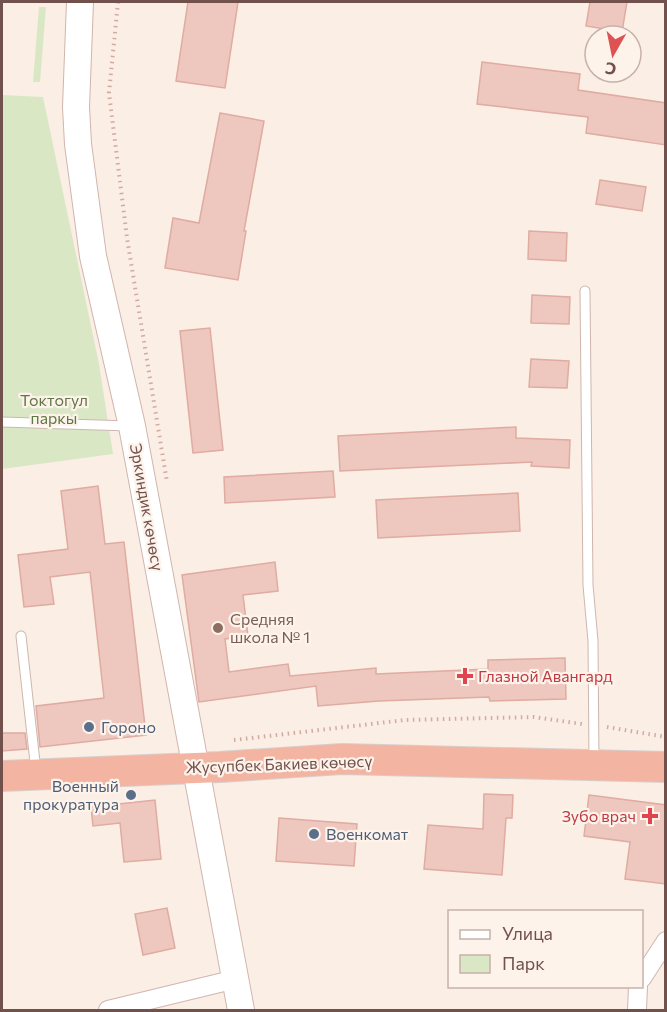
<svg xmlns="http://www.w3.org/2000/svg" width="667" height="1012" font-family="Commissioner,sans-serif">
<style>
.green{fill:#dae7c5}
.building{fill:#eec7bf;stroke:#e0aba0;stroke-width:1.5}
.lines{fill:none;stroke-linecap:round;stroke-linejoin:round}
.service-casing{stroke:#ceb6af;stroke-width:11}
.minor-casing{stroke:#ceb6af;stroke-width:20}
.secondary-casing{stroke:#d0b5ad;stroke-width:28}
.trunk-casing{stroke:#d8cecd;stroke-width:32}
.path{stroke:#d3aaa2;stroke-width:4;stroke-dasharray:1.5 4.5;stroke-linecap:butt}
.service{stroke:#fff;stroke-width:9}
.minor{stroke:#fff;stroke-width:18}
.secondary{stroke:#fff;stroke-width:26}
.trunk{stroke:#f3b4a1;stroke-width:30}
.education-dot{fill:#8d6e63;stroke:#fef3eb;stroke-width:2}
.health-dot{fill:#e0444e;stroke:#fef3eb;stroke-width:2}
.service-dot{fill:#5c6f8a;stroke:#fef3eb;stroke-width:2}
.labels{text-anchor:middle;stroke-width:4.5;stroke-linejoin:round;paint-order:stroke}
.park-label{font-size:16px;fill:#5e7845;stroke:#fef3eb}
.street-label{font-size:16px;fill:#72514c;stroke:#fef3eb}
.education-label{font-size:16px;fill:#785e54;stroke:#fef3eb;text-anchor:start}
.health-label{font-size:16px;fill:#be3a42;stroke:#fef3eb;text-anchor:start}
.service-label{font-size:16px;fill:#4e5e75;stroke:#fef3eb;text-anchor:start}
</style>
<rect width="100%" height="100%" fill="#fbeee5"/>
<g class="green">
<polygon points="39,7 46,7 40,82 33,82"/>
<polygon points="2,95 43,97 99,364 113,454 2,469"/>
</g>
<g class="building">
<polygon points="188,2 238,2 225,88 176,81"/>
<polygon points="590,2 627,2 622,32 586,26"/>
<polygon points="482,62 580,74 578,90 666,103 666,145 586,133 588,117 477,104"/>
<polygon points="220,113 264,121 244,231 246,231 238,280 165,268 173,218 199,223"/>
<polygon points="600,180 646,187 642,211 596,204"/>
<polygon points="529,231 567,233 566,261 528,259"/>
<polygon points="532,295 570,297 569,324 531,323"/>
<polygon points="210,328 223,450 193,453 180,331"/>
<polygon points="531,359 569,361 567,388 529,387"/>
<polygon points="516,427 516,438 570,440 569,468 531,466 532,462 340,471 338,436"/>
<polygon points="333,471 335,497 225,503 224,477"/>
<polygon points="98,486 105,544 124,542 146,735 40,747 36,706 104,698 90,572 50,577 54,604 24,607 18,555 68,549 61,491"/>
<polygon points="518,493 520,531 378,538 376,500"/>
<polygon points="275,562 278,591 243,595 248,636 225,639 229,672 288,664 290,676 376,668 376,674 488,669 488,660 565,658 566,699 490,701 489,697 379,701 318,706 316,686 199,702 182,575"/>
<polygon points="2,733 25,733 27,749 2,751"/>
<polygon points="484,794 513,795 512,818 506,818 502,875 424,869 428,825 483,829"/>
<polygon points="589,795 666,805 666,884 625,879 630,842 584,836"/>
<polygon points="155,800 161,859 124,862 120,823 93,826 91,807"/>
<polygon points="279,818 357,824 354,866 276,861"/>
<polygon points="167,908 175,948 143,955 135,914"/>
</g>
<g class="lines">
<g class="service-casing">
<g id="service">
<polyline points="585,291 588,585 593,641 594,760"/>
<polyline points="2,422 130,426"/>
<polyline points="21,636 36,771"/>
</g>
</g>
<g class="minor-casing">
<g id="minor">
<polyline points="642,978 666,941"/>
<polyline points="108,1010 236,979"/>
<polyline points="637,1010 638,986"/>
</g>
</g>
<g class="secondary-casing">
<polyline id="secondary" points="80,2 76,107 78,144 93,256 132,426 241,1010"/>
</g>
<g class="trunk-casing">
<polyline id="trunk" points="2,776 220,767 342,759 666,767"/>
</g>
<g class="path">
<polyline points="118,2 109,93 127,238 167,482"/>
<polyline points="607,727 666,737"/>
<polyline points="234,740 405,720 534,717 582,724"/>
</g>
<use href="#service" class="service"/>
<use href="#minor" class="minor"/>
<use href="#secondary" class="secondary"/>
<use href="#trunk" class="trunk"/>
</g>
<circle class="education-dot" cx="218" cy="628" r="6"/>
<g class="health-dot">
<path d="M462 667h6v6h6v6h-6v6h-6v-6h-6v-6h6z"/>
<path d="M647 807h6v6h6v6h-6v6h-6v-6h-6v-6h6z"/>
</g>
<g class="service-dot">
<circle cx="89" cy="727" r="6"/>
<circle cx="131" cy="795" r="6"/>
<circle cx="314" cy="834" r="6"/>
</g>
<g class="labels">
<g class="park-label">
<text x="54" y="406">Токтогул<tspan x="54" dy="18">паркы</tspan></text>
</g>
<g class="street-label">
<text transform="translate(147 507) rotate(80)" y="6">Эркиндик көчөсү</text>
<text transform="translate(279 764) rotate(-2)" y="6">Жусупбек Бакиев көчөсү</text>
</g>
<g class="education-label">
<text x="230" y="625">Средняя<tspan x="230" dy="18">школа № 1</tspan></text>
</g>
<g class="health-label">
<text x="478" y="682">Глазной Авангард</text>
<text x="636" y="822" text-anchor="end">Зубо врач</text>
</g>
<g class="service-label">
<text x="101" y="733">Гороно</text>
<text x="119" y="792" text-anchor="end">Военный<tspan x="119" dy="18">прокуратура</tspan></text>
<text x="326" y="840">Военкомат</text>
</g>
</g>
<rect width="667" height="1012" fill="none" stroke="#72514c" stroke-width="6"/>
<rect x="448" y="910" width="195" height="78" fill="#fef3eb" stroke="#c6b2ab" stroke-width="1.5"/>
<rect x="460" y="930" width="30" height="9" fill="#ffffff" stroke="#c6b2ab" stroke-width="1.5"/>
<text x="502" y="940" font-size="18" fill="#72514c">Улица</text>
<rect x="460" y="955" width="30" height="18" fill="#dae7c5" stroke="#c6b2ab" stroke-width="1.5"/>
<text x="502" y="970" font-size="18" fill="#72514c">Парк</text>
<g transform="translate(613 54) rotate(189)"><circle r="28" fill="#fef3eb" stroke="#c6b2ab" stroke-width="1.5"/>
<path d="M0-4.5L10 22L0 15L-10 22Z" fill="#dd5353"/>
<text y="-9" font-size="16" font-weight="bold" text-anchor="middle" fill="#72514c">С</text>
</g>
</svg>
